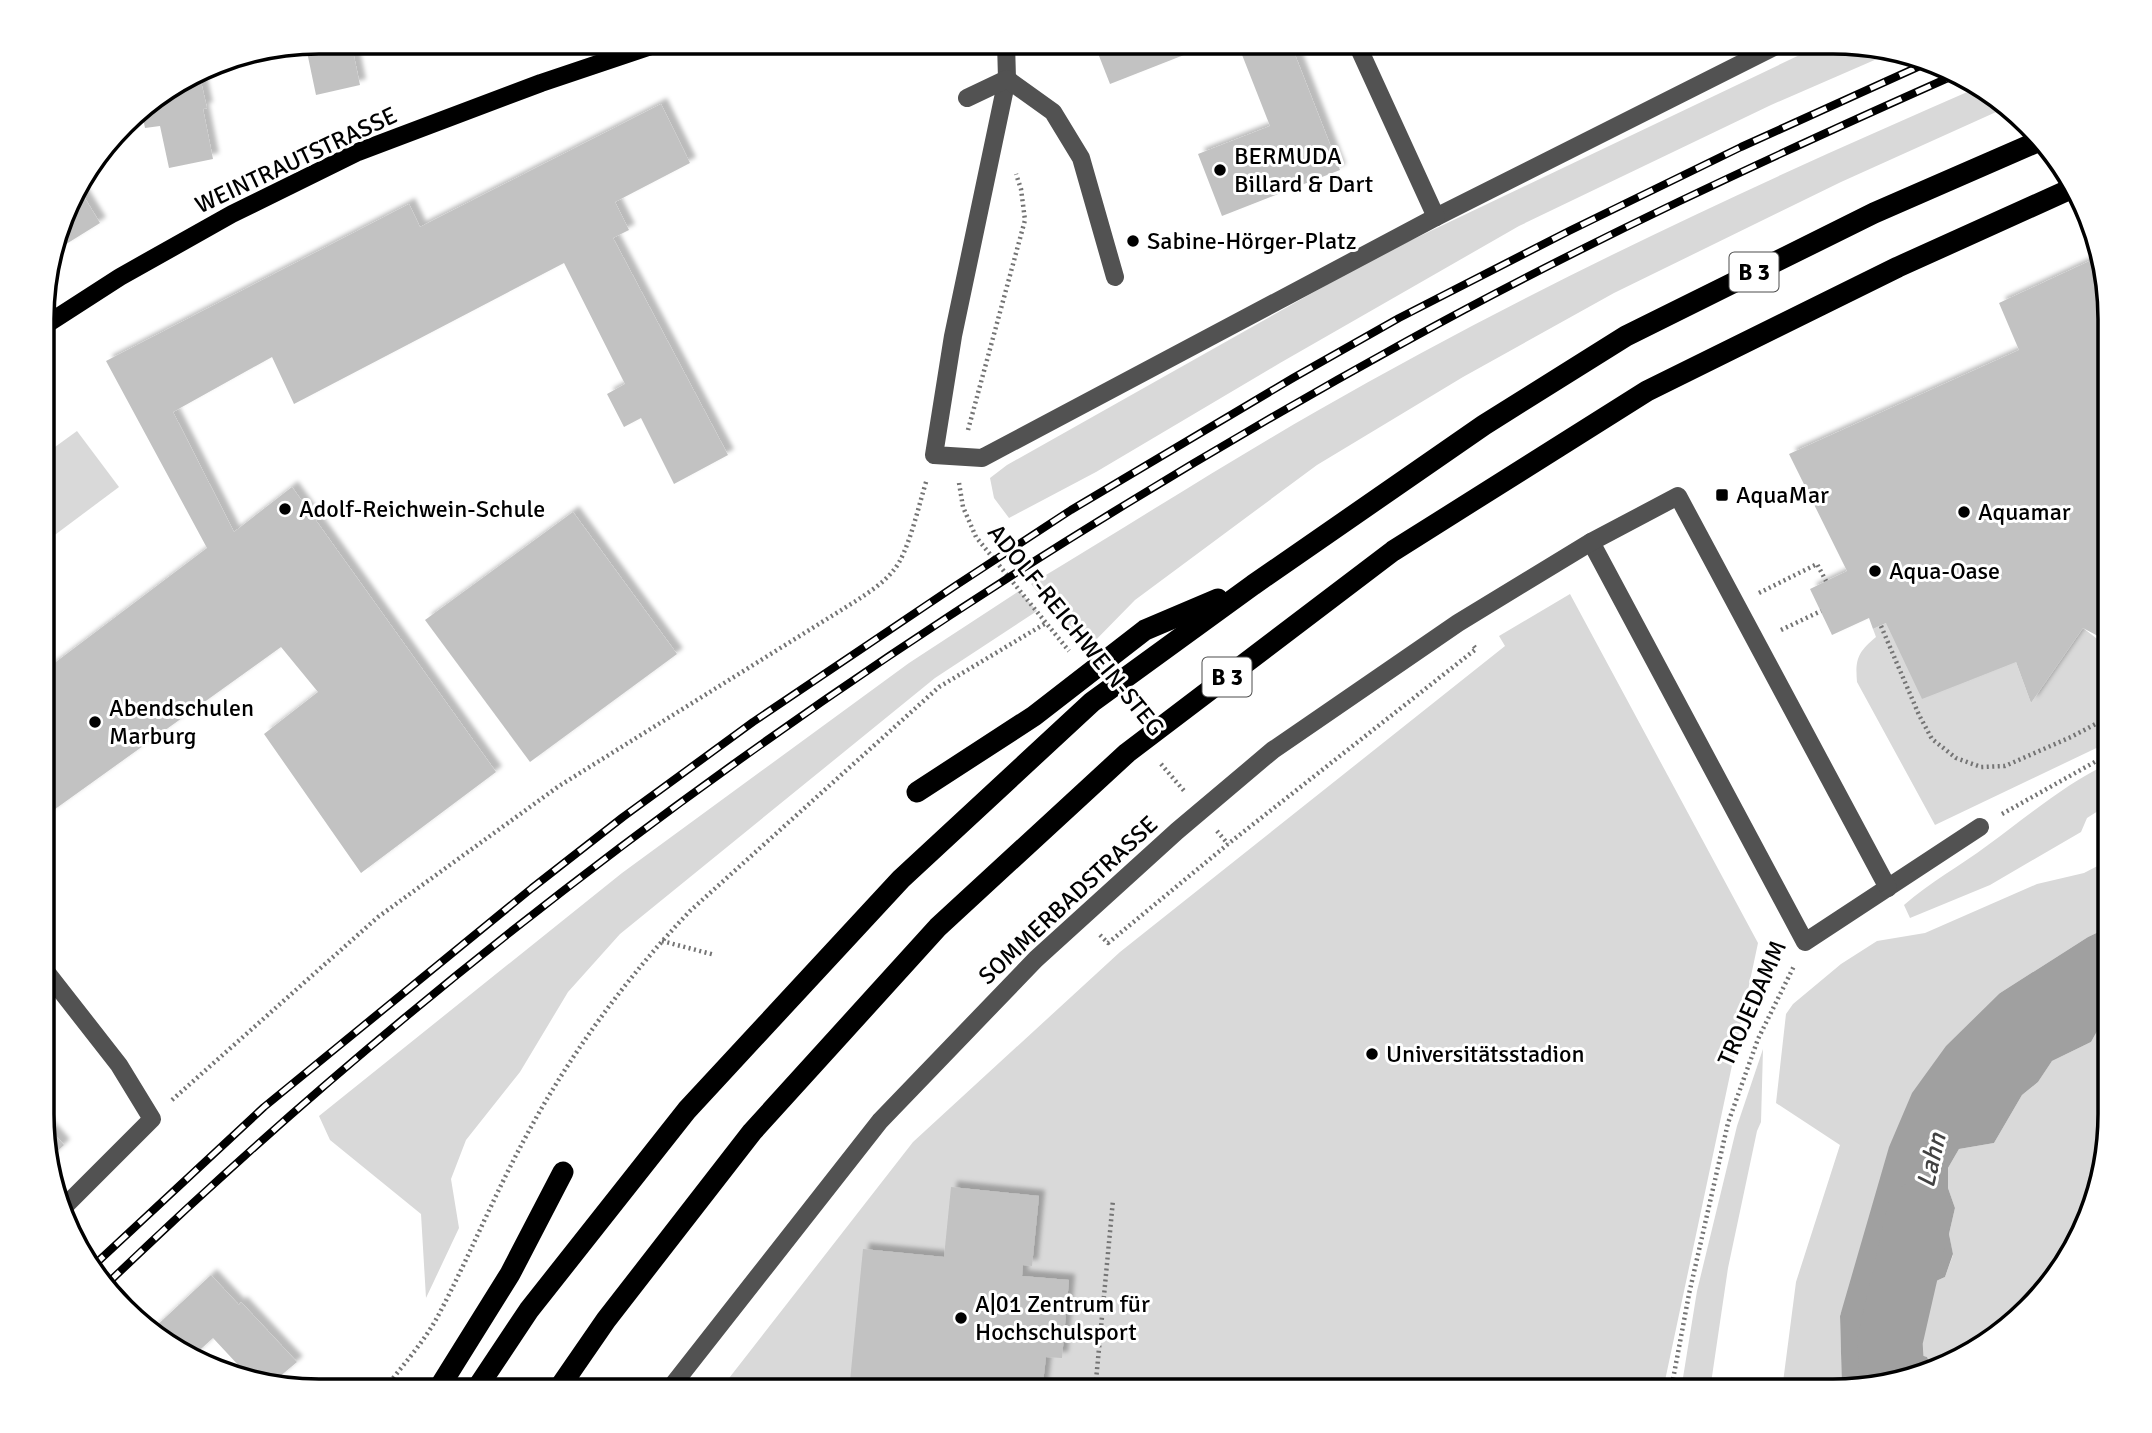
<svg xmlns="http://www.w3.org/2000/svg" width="2152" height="1433" font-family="Signika,sans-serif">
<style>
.green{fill:#d9d9d9}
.water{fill:#a0a0a0}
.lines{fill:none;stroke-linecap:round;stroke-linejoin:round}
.river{stroke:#a0a0a0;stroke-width:65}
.building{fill:#c2c2c2;filter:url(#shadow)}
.path{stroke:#747474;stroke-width:4.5;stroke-dasharray:2 3.5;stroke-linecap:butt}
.minor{stroke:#525252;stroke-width:18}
.major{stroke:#000;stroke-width:18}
.highway{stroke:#000;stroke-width:21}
.rail-casing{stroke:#000;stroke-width:8}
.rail{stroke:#fff;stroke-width:5;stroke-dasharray:16;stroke-linecap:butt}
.poi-dot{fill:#000;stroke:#fff;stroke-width:2.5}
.labels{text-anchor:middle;stroke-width:6;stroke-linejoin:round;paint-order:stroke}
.shield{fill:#fff;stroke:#4c4c4c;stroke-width:2}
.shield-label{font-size:23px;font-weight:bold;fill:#000}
.poi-label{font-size:24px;fill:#000;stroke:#fff;text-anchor:start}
.street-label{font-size:24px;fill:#000;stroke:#fff}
.water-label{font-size:26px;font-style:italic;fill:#414141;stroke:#fff}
.rim{fill:none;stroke:#000;stroke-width:3.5}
</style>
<defs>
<filter id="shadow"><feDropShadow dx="6" dy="-6" stdDeviation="2" flood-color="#0004"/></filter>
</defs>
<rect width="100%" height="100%" fill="#fff"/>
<g class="green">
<polygon points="1827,42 1893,52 1771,105 1519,226 1280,363 1096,472 1009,518 994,498 990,478 1007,465 1378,256"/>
<path d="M 1981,86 L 1987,89 L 2005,108 L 1841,182 L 1614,293 L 1463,377 L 1317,465 L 1135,600 L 1085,651 L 1031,584 C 1126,527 1221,466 1317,411 C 1531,288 1755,184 1981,86 Z"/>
<polygon points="77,431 119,487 44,543 44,455"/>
<polygon points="1019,591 1037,611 935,678 620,934 568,992 520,1072 466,1140 451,1179 459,1228 426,1298 421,1214 330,1140 319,1116 622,873 909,663"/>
<polygon points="1570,594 1758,943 1663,1390 719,1391 913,1142 1120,952 1505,646 1499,636"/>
<path d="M 1886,623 L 2016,662 L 2031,703 L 2083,628 L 2109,648 L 2109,742 L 1935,825 L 1857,682 C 1855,659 1858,652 1876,637 L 1873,629 Z"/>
<path d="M 2109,763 L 2109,804 L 2087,818 L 2081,832 L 1990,885 L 1910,918 L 1904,905 C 1930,882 1960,866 1988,845 C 2028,816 2065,784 2109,763 Z"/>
<polygon points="2109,860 2109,927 2088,937 2000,993 1840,1315 1842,1390 1782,1390 1796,1282 1840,1145 1776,1103 1786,1014 1793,1004 1841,964 1877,941 1925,933 2037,884 2084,873"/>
<path d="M 2109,1010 L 2109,1132 L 2097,1197 L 2088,1203 L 2064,1245 L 2061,1270 L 1971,1354 L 1931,1366 L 1927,1357 L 1899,1348 C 1886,1325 1893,1308 1908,1288 L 1925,1286 L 1945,1277 L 1953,1255 L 1949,1234 L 1955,1208 L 1948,1188 L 1948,1168 L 1959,1149 L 1994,1143 L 2022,1095 L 2038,1082 L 2052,1061 L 2091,1042 Z"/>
<polygon points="1763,1049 1761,1122 1757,1131 1728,1268 1710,1390 1681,1390 1697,1291 1737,1126"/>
</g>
<g class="water">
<path d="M 2109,927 L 2109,1010 L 2091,1042 L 2052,1061 L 2038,1082 L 2022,1095 L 1994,1143 L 1959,1149 L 1948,1168 L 1948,1188 L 1955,1208 L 1949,1234 L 1953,1254 L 1945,1277 L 1925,1286 L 1908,1288 C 1893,1308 1886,1325 1899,1348 L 1927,1357 L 1931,1366 L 1851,1390 L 1842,1390 L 1840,1316 L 1889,1147 L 1912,1093 L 1946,1046 L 2000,993 L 2088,937 Z"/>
<path d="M 2097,1197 L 2095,1203 L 2061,1270 C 2064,1245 2075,1212 2097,1197 Z"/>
</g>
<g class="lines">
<polyline class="river" points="1892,1378 1890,1341 1919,1214"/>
</g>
<g class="building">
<polygon points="319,42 351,42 360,85 316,95 307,52 293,55 291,48"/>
<polygon points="1096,42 1217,42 1110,84 1094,43"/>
<polygon points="1237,42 1290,42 1340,170 1222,216 1198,154 1270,126"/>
<polygon points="199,73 207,108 203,109 213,159 169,168 160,126 145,128 141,108"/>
<polygon points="661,104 690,163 615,202 629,230 613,238 728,455 674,484 641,418 624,427 607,394 625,384 564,263 294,404 272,357 173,412 234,532 292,487 496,772 361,873 264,734 318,692 281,647 44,817 44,671 207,548 106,361 409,204 420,227"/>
<polygon points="78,187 100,223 63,246 58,238 71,196"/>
<polygon points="2096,258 2109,301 2109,642 2083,628 2031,703 2016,662 1922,699 1886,623 1873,629 1869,618 1832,635 1810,589 1847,571 1789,454 2019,350 1999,303"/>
<polygon points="573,512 677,654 530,762 425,620"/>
<polygon points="44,1122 64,1145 48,1160 44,1150"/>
<polygon points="951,1187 1039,1196 1032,1266 1023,1265 1022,1276 1069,1280 1062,1358 1046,1357 1042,1391 849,1391 863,1249 944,1257"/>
<polygon points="211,1275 239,1305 241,1302 297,1362 272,1383 230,1376 240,1367 213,1338 192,1357 165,1344 152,1330"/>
</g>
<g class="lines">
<g class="path">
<polyline points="968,430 1025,220 1021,189 1016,174"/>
<polyline points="959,483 963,507 976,537 1069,651"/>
<polyline points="1759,593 1817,564 1826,581"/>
<polyline points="1881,626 1919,715 1932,739 1956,758 1981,767 2005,766 2071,737 2109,717"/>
<polyline points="1781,630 1821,611"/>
<polyline points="1161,764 1185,792"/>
<polyline points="2002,814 2109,754"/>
<polyline points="1217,831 1228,844"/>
<polyline points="1100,935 1108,943 1228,844 1476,649 1473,645"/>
<polyline points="662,941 715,955"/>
<path d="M 172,1100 L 378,917 L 559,786 L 859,599 C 871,591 884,582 893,571 C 909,553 919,503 927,479"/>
<polyline points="1671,1390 1689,1294 1728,1123 1758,1039 1794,966"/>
<path d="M 383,1391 C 402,1366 425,1341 439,1314 C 469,1257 493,1198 523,1142 C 567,1058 625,979 690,911 L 939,687 L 1046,623"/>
<polyline points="1095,1391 1113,1200"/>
</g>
<g class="minor">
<polyline points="1006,42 1007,79 953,336 934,455 982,458 1436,217 1784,42"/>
<polyline points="1356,42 1436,217"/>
<polyline points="967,98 1007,79 1053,112 1081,158 1115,277"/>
<polyline points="1591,542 1805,942 1980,827"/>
<polyline points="44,969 119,1065 152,1119 64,1207"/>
<polyline points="668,1391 880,1121 1036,959 1177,831 1273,750 1458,623 1591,542 1678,496 1888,888"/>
</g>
<polyline class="major" points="44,326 120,277 232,214 358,152 541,83 663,42"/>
<g class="highway">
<polyline points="917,792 1034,716 1145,630 1218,599"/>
<polyline points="437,1391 510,1274 563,1172"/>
<polyline points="475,1391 529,1310 687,1110 901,879 1092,702 1253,585 1484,425 1626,336 1874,213 2037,142"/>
<polyline points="557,1391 606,1320 752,1132 938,927 1127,753 1393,551 1647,391 1898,267 2075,187"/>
</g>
<g class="rail-casing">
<g id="rail">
<polyline points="92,1267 264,1107 532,888 623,817 753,722 955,586 1071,510 1293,378 1399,318 1569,231 1741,147 1931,61"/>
<path d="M 108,1283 C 493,912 937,600 1405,342 C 1584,243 1770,157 1957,74"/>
</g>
</g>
<use href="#rail" class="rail"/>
</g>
<g class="poi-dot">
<circle cx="1220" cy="170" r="7"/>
<circle cx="1133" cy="241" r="7"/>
<rect x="1715" y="488" width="14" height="14" rx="3.5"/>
<circle cx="285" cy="509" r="7"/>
<circle cx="1964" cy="512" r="7"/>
<circle cx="1875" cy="571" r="7"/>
<circle cx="95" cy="722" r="7"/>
<circle cx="1372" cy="1054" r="7"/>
<circle cx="961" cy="1318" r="7"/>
</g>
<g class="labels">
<g class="shield">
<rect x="1729.5" y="252.5" width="49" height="39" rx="5"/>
<rect x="1202.5" y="657.5" width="49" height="39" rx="5"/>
</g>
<g class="shield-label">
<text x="1754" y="280">B 3</text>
<text x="1227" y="685">B 3</text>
</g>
<g class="poi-label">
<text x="1234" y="164">BERMUDA<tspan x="1234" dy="28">Billard &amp; Dart</tspan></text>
<text x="1147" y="249">Sabine-Hörger-Platz</text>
<text x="1736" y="503">AquaMar</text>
<text x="299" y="517">Adolf-Reichwein-Schule</text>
<text x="1978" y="520">Aquamar</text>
<text x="1889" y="579">Aqua-Oase</text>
<text x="109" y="716">Abendschulen<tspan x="109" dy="28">Marburg</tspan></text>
<text x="1386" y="1062">Universitätsstadion</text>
<text x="975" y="1312">A|01 Zentrum für<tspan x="975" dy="28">Hochschulsport</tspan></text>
</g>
<g class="street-label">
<text transform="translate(296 160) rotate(-25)" y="8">WEINTRAUTSTRASSE</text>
<text transform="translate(1076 630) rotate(51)" y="8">ADOLF-REICHWEIN-STEG</text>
<text transform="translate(1068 900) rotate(-43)" y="8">SOMMERBADSTRASSE</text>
<text transform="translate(1752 1003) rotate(-66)" y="8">TROJEDAMM</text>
</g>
<g class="water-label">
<text transform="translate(1931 1160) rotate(-77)" y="9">Lahn</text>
</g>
</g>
<path d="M0 0H2152V1433H0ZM319 54H1833A265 265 0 0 1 2098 319V1114A265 265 0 0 1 1833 1379H319A265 265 0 0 1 54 1114V319A265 265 0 0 1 319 54Z" fill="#fff" fill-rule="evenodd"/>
<path class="rim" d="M319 54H1833A265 265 0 0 1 2098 319V1114A265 265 0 0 1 1833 1379H319A265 265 0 0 1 54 1114V319A265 265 0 0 1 319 54Z"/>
</svg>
